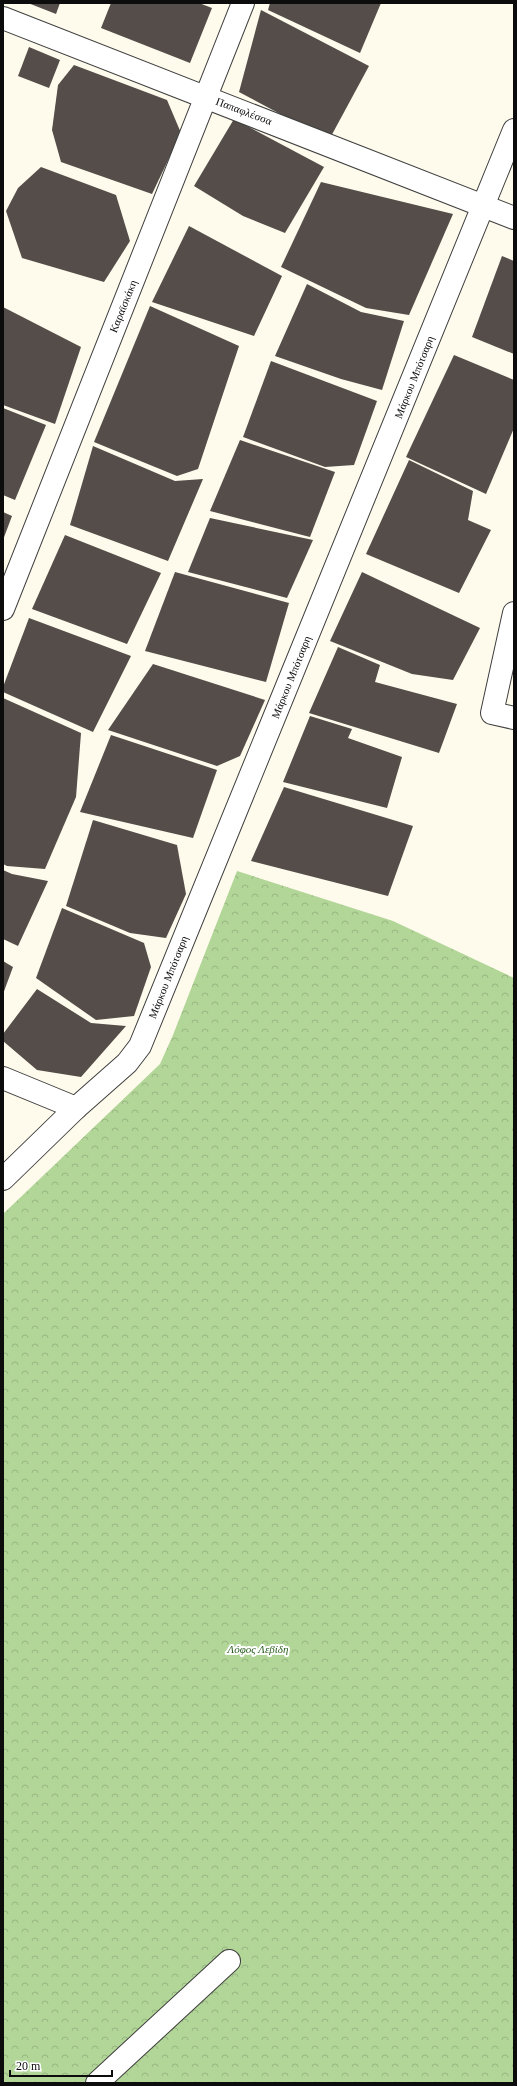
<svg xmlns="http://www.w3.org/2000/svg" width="517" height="2086" font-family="'Times New Roman',serif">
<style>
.forest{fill:url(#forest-crowns)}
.building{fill:#544d49}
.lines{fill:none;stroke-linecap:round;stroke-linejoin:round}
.minor-casing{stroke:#3f3f3f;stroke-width:24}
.minor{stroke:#fff;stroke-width:22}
.labels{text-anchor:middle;stroke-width:4;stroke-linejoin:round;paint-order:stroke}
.street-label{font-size:11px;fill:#0c0c0c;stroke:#fff}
.park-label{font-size:11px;font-style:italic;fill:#2c6020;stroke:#fff}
</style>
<defs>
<pattern id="forest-crowns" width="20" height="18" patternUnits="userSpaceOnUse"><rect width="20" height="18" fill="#b2d698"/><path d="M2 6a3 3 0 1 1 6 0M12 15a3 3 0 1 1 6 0" fill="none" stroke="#98b682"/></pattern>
</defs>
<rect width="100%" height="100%" fill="#fefbec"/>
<polygon class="forest" points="237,871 393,921 514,978 514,2083 3,2083 3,1214 160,1064 173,1035"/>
<g class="building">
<polygon points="28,3 60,3 56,14"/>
<polygon points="111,3 199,3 212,8 190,63 101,28"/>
<polygon points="270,3 381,3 360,53 268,10"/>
<polygon points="261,10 369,66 329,140 239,92"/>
<polygon points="29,47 60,60 49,88 18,76"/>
<polygon points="74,65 167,100 181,133 152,194 61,162 52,130 58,85"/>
<polygon points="234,119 324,167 285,233 243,216 194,186"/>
<polygon points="41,167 116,195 130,241 104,282 22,258 6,211 18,188"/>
<polygon points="321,182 453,214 409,315 366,308 281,267"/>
<polygon points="189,226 282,276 254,336 152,302"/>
<polygon points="502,256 514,261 514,354 472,337"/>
<polygon points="307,284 361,312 404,321 382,390 341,379 275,356"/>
<polygon points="150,306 239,346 198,469 177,476 94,442"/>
<polygon points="3,307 81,347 55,424 3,405"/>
<polygon points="454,355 514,380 514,428 486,494 406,457"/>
<polygon points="271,361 377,401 354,465 325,467 243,437"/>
<polygon points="3,408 46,425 15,500 3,495"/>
<polygon points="240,440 335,472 310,537 210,511"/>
<polygon points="93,446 175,481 203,479 168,561 70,525"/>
<polygon points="409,460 473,491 468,520 491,530 459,593 366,554"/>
<polygon points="3,512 12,516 3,540"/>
<polygon points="210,518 313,540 287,598 188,572"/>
<polygon points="65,535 161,573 127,644 32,609"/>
<polygon points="175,572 289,603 266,682 145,651"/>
<polygon points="362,572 480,628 453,680 412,674 330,641"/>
<polygon points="29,618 131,656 93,732 3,692 3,687"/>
<polygon points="338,647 380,665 375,682 457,704 439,753 309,713"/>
<polygon points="153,664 265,700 240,756 217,766 108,730"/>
<polygon points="3,698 81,733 76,797 45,869 7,866 3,864"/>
<polygon points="310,716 352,729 348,738 402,757 387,808 283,782"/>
<polygon points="111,735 217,770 193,838 80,812"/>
<polygon points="284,787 413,826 388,896 251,861"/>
<polygon points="93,820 177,845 186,894 166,938 130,933 66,906"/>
<polygon points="3,870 12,874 48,881 18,946 3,939"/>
<polygon points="62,908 144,943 151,967 134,1016 96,1020 36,978"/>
<polygon points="3,961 13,967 3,994"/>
<polygon points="37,989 91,1023 126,1026 81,1077 37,1070 3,1041 3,1034"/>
</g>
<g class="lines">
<g class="minor-casing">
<g id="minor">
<polyline points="3,18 514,218"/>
<polyline points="3,609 243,3"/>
<polyline points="514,613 492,713 514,718"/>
<polyline points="3,1078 76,1108"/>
<polyline points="3,1179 76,1108 127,1063 140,1046 514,130"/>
<polyline points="97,2083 229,1961"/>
</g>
</g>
<use href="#minor" class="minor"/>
</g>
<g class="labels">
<g class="street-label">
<text transform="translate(244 111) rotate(21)" y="4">Παπαφλέσσα</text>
<text transform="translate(123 306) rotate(-68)" y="4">Καραϊσκάκη</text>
<text transform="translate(414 377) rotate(-68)" y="4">Μάρκου Μπότσαρη</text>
<text transform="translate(291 677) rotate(-68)" y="4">Μάρκου Μπότσαρη</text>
<text transform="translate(168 977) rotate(-68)" y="4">Μάρκου Μπότσαρη</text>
</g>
<g class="park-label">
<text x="258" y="1653">Λόφος Λεβίδη</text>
</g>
</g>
<rect width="517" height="2086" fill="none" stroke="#0c0c0c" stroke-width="8"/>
<path d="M10 2070v6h102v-6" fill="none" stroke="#0c0c0c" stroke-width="2"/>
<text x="16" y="2070" font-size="12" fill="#0c0c0c" stroke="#ffffff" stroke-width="3" paint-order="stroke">20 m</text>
</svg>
